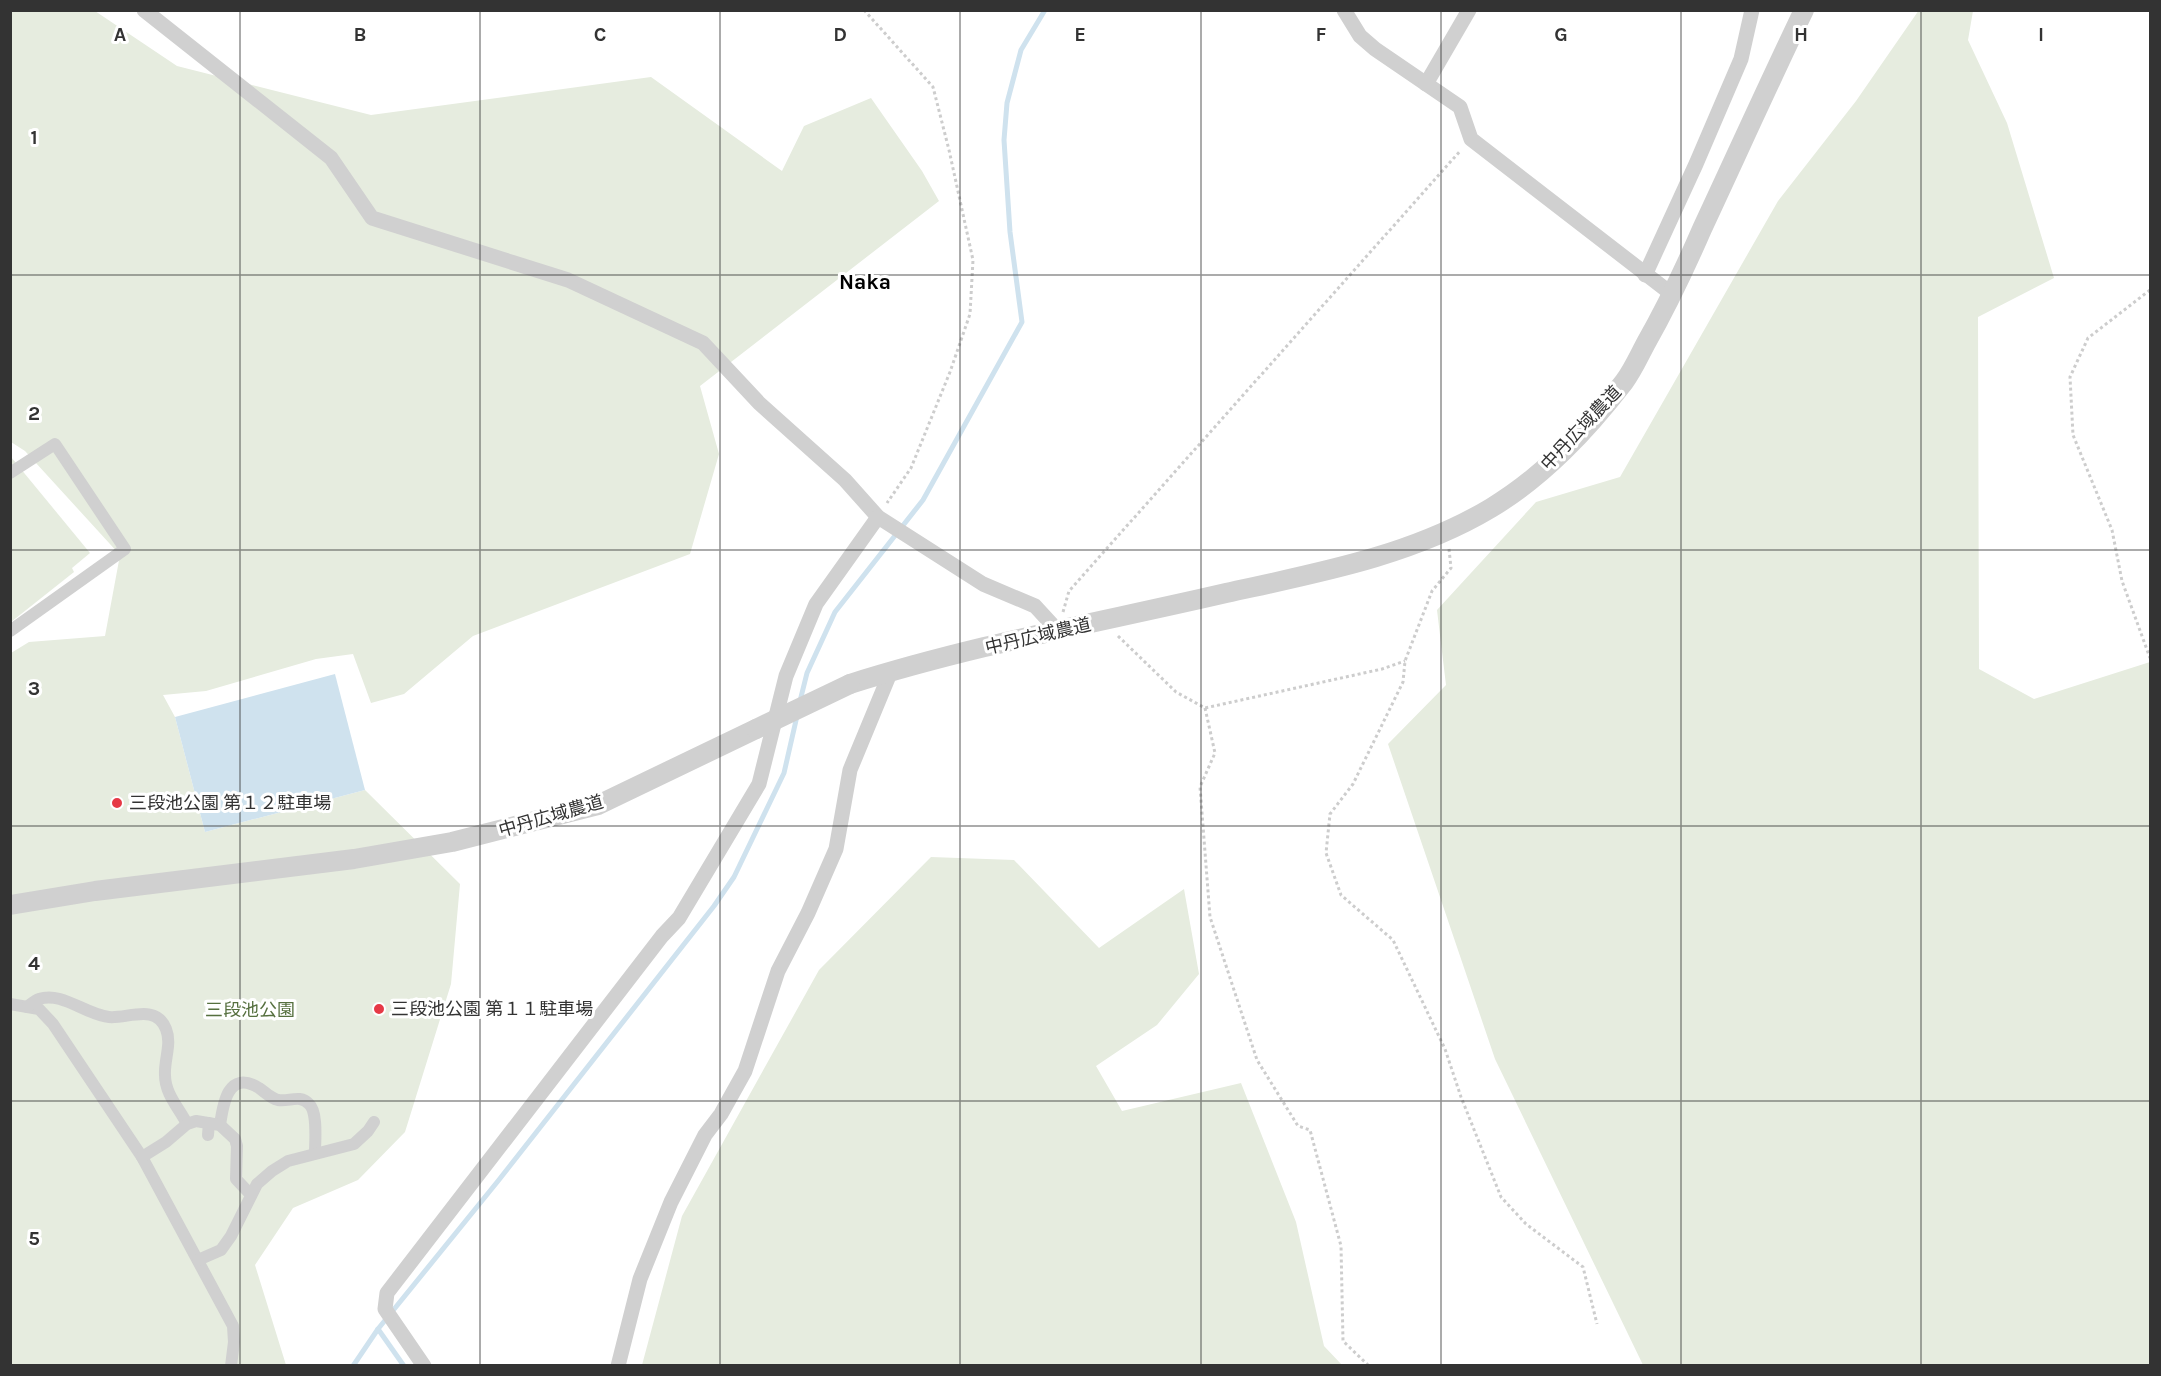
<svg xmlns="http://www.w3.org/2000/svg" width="2161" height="1376" font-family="Karla,'Noto Sans JP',sans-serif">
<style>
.green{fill:#e6ecdf}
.water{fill:#cfe2ee}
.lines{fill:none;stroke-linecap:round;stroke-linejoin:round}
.stream{stroke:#cfe2ee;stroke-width:5}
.path{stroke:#cdcdcd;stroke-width:3;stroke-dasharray:3 3;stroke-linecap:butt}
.pedestrian{stroke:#d0d0d0;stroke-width:12}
.minor{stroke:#d0d0d0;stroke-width:15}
.tertiary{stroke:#d0d0d0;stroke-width:20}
.tertiary-bridge{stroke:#d0d0d0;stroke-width:20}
.grid{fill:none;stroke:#333;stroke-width:1.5;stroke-opacity:0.55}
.poi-dot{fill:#e63946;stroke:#fff;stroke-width:2}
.labels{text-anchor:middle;stroke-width:6;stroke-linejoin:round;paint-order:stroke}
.street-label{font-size:18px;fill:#333;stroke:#fff}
.poi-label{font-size:18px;fill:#333;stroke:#fff;text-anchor:start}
.park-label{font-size:18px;fill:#56703f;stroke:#fff}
.quarter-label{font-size:21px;font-weight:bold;fill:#000;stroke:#fff}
.grid-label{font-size:20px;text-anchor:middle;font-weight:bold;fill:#333;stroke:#fff;stroke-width:6;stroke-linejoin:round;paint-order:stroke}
</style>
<rect width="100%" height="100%" fill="#fff"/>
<g class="green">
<polygon points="1919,10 1973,11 1968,40 2007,123 2054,278 1978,317 1979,669 2034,699 2150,662 2150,1365 1643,1365 1495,1059 1388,744 1446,685 1437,610 1536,502 1620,477 1778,201 1856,101"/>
<polygon points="10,11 95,11 177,66 371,115 651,77 782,171 804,126 871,98 922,171 939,201 700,386 719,454 690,554 473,636 404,694 371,703 353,654 316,659 206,691 163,695 175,717 205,832 365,790 460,884 451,984 405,1132 358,1180 293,1208 255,1265 286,1365 11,1365 11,653 29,642 105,636 120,555 25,451 11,442"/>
<polygon points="11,457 90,553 72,568 74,572 11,622"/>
<polygon points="931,857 1014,860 1099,948 1184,889 1199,974 1157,1025 1096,1066 1122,1111 1241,1083 1296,1222 1324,1346 1342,1365 642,1365 682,1216 819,970"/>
</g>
<polygon class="water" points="335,674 365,790 205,832 175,717"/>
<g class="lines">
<g class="stream">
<polyline points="800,701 807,673 835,612 923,500 1022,322 1010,232 1004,140 1007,103 1021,50 1045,10"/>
<polyline points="378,1329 404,1366"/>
<polyline points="353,1366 378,1329 498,1181 714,906 734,877 784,773 797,716"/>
</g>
<g class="path">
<polyline points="864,10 933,87 949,150 973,260 970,314 950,372 911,468 887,503"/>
<polyline points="2150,290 2088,338 2070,377 2073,435 2112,530 2122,581 2150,658"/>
<polyline points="1449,549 1451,568 1432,591 1405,661 1403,682 1353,784 1330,814 1326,853 1341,895 1393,940 1445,1049 1461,1097 1501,1197 1526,1224 1583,1267 1597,1324"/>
<polyline points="1063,612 1069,591 1461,150"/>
<polyline points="1118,636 1176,692 1205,708 1382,669 1405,661"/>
<polyline points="1205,708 1215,753 1200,787 1210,917 1257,1060 1298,1126 1310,1130 1341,1246 1343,1341 1369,1366"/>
</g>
<g class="pedestrian">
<polyline points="10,473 55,444 125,549 10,631"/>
<polyline points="10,1004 39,1009 53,1024 142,1157 233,1326 234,1342 231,1366"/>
<path d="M 27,1007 C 31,1004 35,1000 39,999 C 62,991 86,1015 109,1017 C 127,1019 156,1003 166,1029 C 172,1044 164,1060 165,1075 C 165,1094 179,1108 187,1124"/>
<path d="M 220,1125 C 223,1104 228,1069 259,1088 C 265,1092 270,1098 278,1100 C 289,1102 300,1094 309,1104 C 318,1112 315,1141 315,1153"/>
<polyline points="208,1135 209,1123"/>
<polyline points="142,1157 166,1142 187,1124 196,1121 220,1125 235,1139 237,1146 236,1179 251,1195"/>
<polyline points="198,1260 221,1250 231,1236 257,1184 272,1171 288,1161 354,1144 368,1131 374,1122"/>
</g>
<g class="minor">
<polyline points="144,10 331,158 372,218 568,280 703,343 759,403 845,480 878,517 983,584 1035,606 1058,631"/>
<polyline points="1344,10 1360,36 1375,49 1460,107 1471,139 1673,295"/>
<polyline points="1426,84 1469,10"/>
<polyline points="1645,275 1696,164 1741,59 1752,10"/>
<polyline points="424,1366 385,1309 387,1293 662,936 679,918 759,784 786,676 816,604 878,517"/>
<polyline points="618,1366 640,1279 671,1202 705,1135 721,1114 745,1071 778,971 808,913 836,849 850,770 891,671"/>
</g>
<g class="tertiary">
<path d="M 850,684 C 973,645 1101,622 1226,593 C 1317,573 1411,556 1491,508 C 1544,476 1586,431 1624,382 C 1633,370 1639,356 1646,343 C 1667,306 1685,268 1702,229 C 1736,156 1769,83 1804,10"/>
<polyline points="10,905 95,891 354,859 452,842 598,805 756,729"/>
</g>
<polyline class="tertiary-bridge" points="756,729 850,684"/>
</g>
<path class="grid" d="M 240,10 L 240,1366M 480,10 L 480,1366M 720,10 L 720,1366M 960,10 L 960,1366M 1201,10 L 1201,1366M 1441,10 L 1441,1366M 1681,10 L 1681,1366M 1921,10 L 1921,1366M 10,275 L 2150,275M 10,550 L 2150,550M 10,826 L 2150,826M 10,1101 L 2150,1101"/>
<g class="poi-dot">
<circle cx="117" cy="803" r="6"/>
<circle cx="379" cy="1009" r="6"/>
</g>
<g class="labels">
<g class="street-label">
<text transform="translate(1581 428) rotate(-47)" y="6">中丹広域農道</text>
<text transform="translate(1038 636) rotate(-13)" y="6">中丹広域農道</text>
<text transform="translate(551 816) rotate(-16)" y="6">中丹広域農道</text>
</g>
<g class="poi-label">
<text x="129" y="809">三段池公園 第１２駐車場</text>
<text x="391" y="1015">三段池公園 第１１駐車場</text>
</g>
<g class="park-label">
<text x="250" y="1016">三段池公園</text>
</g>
<g class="quarter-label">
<text x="865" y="289">Naka</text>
</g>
</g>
<g class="grid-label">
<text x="120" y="41">A</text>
<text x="360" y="41">B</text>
<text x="600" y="41">C</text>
<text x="840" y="41">D</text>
<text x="1080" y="41">E</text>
<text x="1321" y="41">F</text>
<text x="1561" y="41">G</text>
<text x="1801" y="41">H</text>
<text x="2041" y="41">I</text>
<text x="34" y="144">1</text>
<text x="34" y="420">2</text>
<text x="34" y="695">3</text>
<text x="34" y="970">4</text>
<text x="34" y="1245">5</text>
</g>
<rect width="2161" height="1376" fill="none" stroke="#333333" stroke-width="24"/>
</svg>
